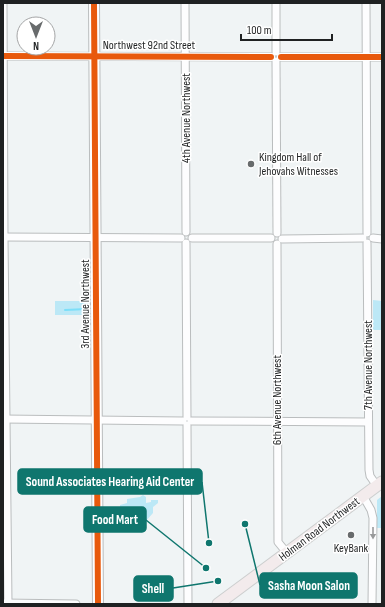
<svg xmlns="http://www.w3.org/2000/svg" width="385" height="607" font-family="'Sofia Sans Condensed',sans-serif">
<style>
.green{fill:#bce8f6}
.lines{fill:none;stroke-linecap:round;stroke-linejoin:round}
.stream{stroke:#7cdff9;stroke-width:2}
.street-casing{stroke:#babdbe;stroke-width:9}
.secondary-casing{stroke:#babdbe;stroke-width:12}
.primary-casing{stroke:#cdcfcf;stroke-width:13}
.street{stroke:#fdfdfe;stroke-width:7}
.secondary{stroke:#fdfdfe;stroke-width:10}
.primary{stroke:#f3ebec;stroke-width:11}
.cycleway-casing{stroke:#fff;stroke-width:8}
.cycleway{stroke:#e8590c;stroke-width:6}
.oneway{fill:#999a9b}
.poi-dot{fill:#686b6c;stroke:#fff;stroke-width:1.5}
.labels{text-anchor:middle;stroke-width:3;stroke-linejoin:round;paint-order:stroke}
.street-label{font-size:12px;fill:#1f2122;stroke:#fff}
.poi-label{font-size:12px;fill:#1f2122;stroke:#fff;text-anchor:start}
.leader{fill:none;stroke:#0f766e;stroke-width:1.5}
.callout-dot{fill:#0f766e;stroke:#fff;stroke-width:1.5}
.callout{fill:#0f766e;stroke:#0f766e;stroke-width:1.5}
.callout-label{font-size:13px;text-anchor:middle;font-weight:bold;fill:#fff}
</style>
<rect width="100%" height="100%" fill="#f0f4f5"/>
<g class="green">
<polygon points="373,300 382,301 382,330 373,330"/>
<rect x="55" y="301" width="33" height="14"/>
<polygon points="143,495 146,497 146,503 151,502 151,500 158,500 158,503 153,507 153,513 145,522 136,520 131,517 130,514 126,508 121,513 120,512 120,505 127,503 127,499 140,497"/>
<polygon points="382,496 382,528 377,528 377,500"/>
</g>
<g class="lines">
<polyline class="stream" points="65,310 87,309"/>
<g class="street-casing">
<g id="street">
<polyline points="3,3 4,237 8,603"/>
<polyline points="185,3 186,232"/>
<polyline points="276,3 276,52"/>
<polyline points="366,3 367,233"/>
<polyline points="3,56 271,57"/>
<polyline points="281,57 382,57"/>
<polyline points="276,61 277,233"/>
<polyline points="3,237 181,238"/>
<polyline points="192,238 271,238"/>
<polyline points="373,238 382,239"/>
<polyline points="282,239 363,238"/>
<polyline points="186,243 187,417"/>
<polyline points="367,243 369,470 370,476 377,486"/>
<polyline points="277,244 278,542 287,553"/>
<polyline points="3,419 183,421"/>
<polyline points="191,421 368,422"/>
<polyline points="187,425 188,604"/>
<polyline points="363,496 371,510 373,518 372,604"/>
<polyline points="3,603 76,604"/>
</g>
</g>
<g class="secondary-casing">
<polyline id="secondary" points="94,3 98,604"/>
</g>
<g class="primary-casing">
<polyline id="primary" points="218,604 382,482"/>
</g>
<use href="#street" class="street"/>
<use href="#secondary" class="secondary"/>
<use href="#primary" class="primary"/>
<g class="cycleway-casing">
<g id="cycleway">
<polyline points="94,3 98,604"/>
<polyline points="3,56 271,57"/>
<polyline points="281,57 382,57"/>
</g>
</g>
<use href="#cycleway" class="cycleway"/>
</g>
<defs><path id="oneway-solid" d="M-6-.8H1V-3.2L6.5 0L1 3.2V.8H-6Z"/></defs>
<use class="oneway" href="#oneway-solid" transform="translate(373 533) rotate(90)"/>
<g class="poi-dot">
<circle cx="251" cy="164" r="4"/>
<circle cx="351" cy="535" r="4"/>
</g>
<g class="labels">
<g class="street-label">
<text x="149" y="49">Northwest 92nd Street</text>
<text transform="translate(186 118) rotate(-90)" y="4">4th Avenue Northwest</text>
<text transform="translate(85 304) rotate(-90)" y="4">3rd Avenue Northwest</text>
<text transform="translate(368 365) rotate(-90)" y="4">7th Avenue Northwest</text>
<text transform="translate(277 400) rotate(-90)" y="4">6th Avenue Northwest</text>
<text transform="translate(319 529) rotate(-37)" y="4">Holman Road Northwest</text>
</g>
<g class="poi-label">
<text x="259" y="161">Kingdom Hall of<tspan x="259" dy="14">Jehovahs Witnesses</tspan></text>
<text x="351" y="552" text-anchor="middle">KeyBank</text>
</g>
</g>
<path class="leader" d="M209 543L202 482M206 568L146 520M245 524L260 585M218 581L173 588"/>
<g class="callout-dot">
<circle cx="209" cy="543" r="4"/>
<circle cx="206" cy="568" r="4"/>
<circle cx="245" cy="524" r="4"/>
<circle cx="218" cy="581" r="4"/>
</g>
<g class="callout">
<rect x="18" y="469" width="184" height="25" rx="4"/>
<rect x="84" y="507" width="62" height="25" rx="4"/>
<rect x="260" y="573" width="97" height="25" rx="4"/>
<rect x="134" y="576" width="39" height="25" rx="4"/>
</g>
<g class="callout-label">
<text x="110" y="486">Sound Associates Hearing Aid Center</text>
<text x="115" y="524">Food Mart</text>
<text x="309" y="590">Sasha Moon Salon</text>
<text x="153" y="593">Shell</text>
</g>
<rect width="385" height="607" fill="none" stroke="#1f2122" stroke-width="8"/>
<g transform="translate(36 36) rotate(180)"><circle r="19" fill="#ffffff" stroke="#a5a6a7"/>
<path d="M0-3L7 15L0 10L-7 15Z" fill="#686b6c"/>
<text y="-6" font-size="11" font-weight="bold" text-anchor="middle" fill="#1f2122">N</text>
</g>
<path d="M241 34v6h91v-6" fill="none" stroke="#1f2122" stroke-width="2"/>
<text x="247" y="34" font-size="12" fill="#1f2122" stroke="#ffffff" stroke-width="3" paint-order="stroke">100 m</text>
</svg>
